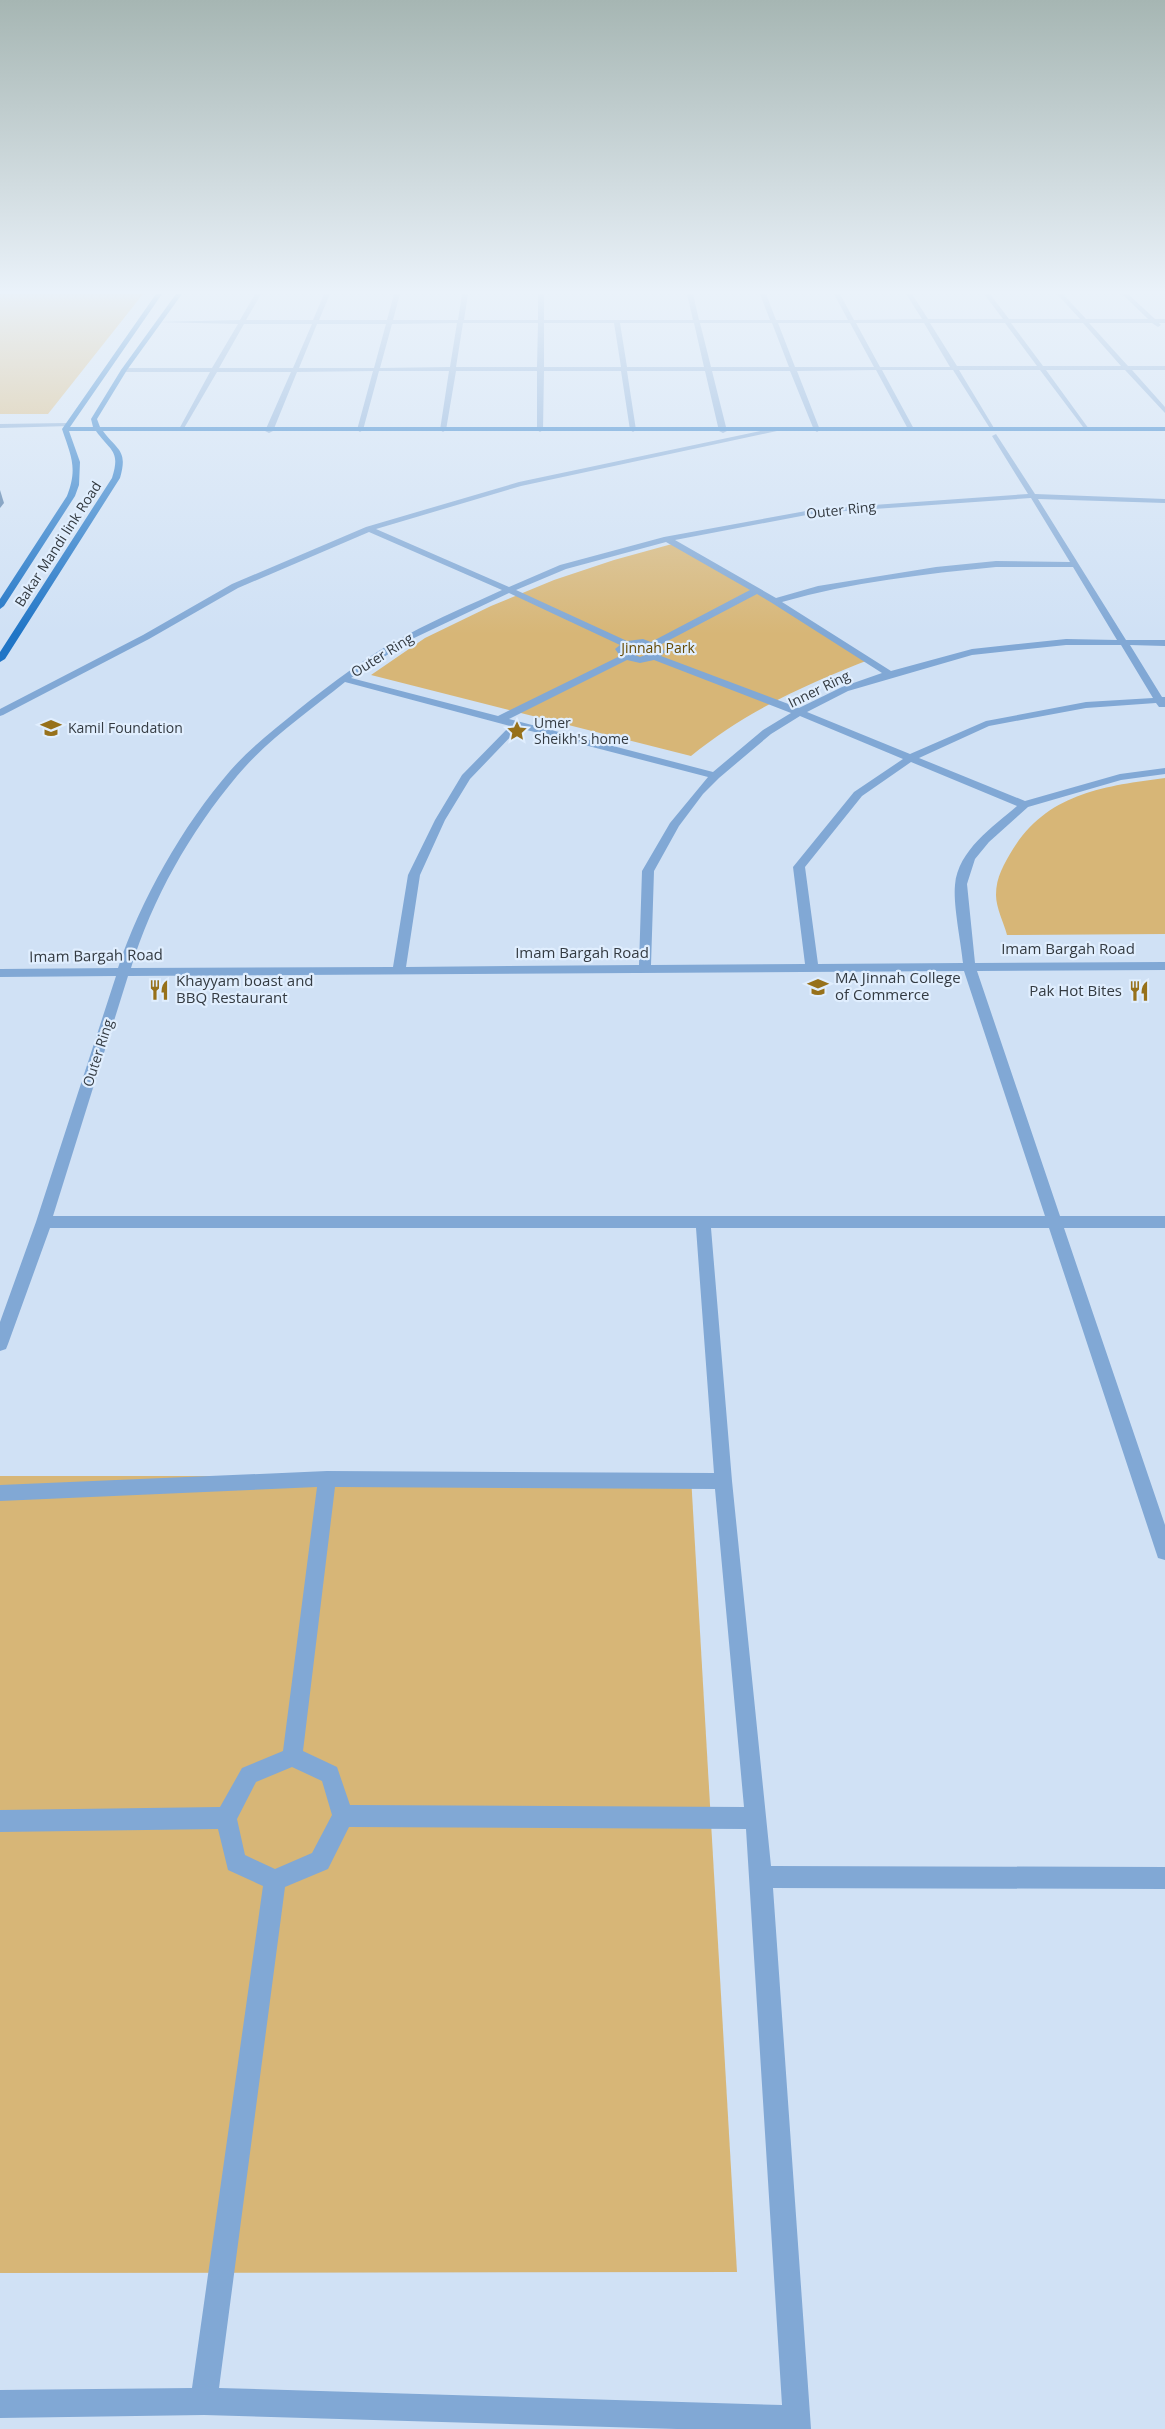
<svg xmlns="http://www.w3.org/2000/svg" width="1165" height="2429" font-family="'Open Sans',sans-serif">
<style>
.green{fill:#d7b677}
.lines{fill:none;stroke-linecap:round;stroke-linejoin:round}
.minor{fill:#81a8d5;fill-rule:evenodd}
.major{fill:#2075c6;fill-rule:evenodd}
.shaded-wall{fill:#4e77a4}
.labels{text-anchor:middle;stroke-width:4.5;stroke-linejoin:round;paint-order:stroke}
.far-street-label{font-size:14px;fill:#343b42;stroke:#e0eefe}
.far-park-label{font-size:14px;fill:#664a04;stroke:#e0eefe}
.far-poi-label{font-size:14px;fill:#343b42;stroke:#e0eefe;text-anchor:start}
.street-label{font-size:15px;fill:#343b42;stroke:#e0eefe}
.poi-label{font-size:15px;fill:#343b42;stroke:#e0eefe;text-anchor:start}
</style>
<rect width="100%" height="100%" fill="#d0e1f5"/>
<g class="green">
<polygon points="0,294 143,294 48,414 0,414"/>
<path d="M 672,544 L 871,659 C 806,684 745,712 691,756 L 371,675 L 425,638 L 491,606 L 554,580 L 614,560 Z"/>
<path d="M 1165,778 L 1165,934 L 1007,935 C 1004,923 996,908 996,895 C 996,877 1004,864 1013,849 C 1048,793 1105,786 1165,778 Z"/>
<polygon points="0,1476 691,1476 737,2272 0,2273"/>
</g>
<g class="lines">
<g class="minor">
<path d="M 255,294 L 261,294 L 246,320 L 313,320 L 324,294 L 330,294 L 319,320 L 387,320 L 394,294 L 400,294 L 393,320 L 458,320 L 462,294 L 468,294 L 464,320 L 538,320 L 538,294 L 544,294 L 544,320 L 693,320 L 687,294 L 693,294 L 699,320 L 770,320 L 760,294 L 766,294 L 776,320 L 848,320 L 834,294 L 840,294 L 854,320 L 922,319 L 906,294 L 912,294 L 928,319 L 1003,319 L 984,294 L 990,294 L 1009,319 L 1080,319 L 1057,294 L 1063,294 L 1086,319 L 1148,319 L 1122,294 L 1128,294 L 1155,319 L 1165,319 L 1165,323 L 1159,323 L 1161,325 L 1158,327 L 1152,323 L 1089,323 L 1128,366 L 1165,366 L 1165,370 L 1132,370 L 1165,407 L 1165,413 L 1125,370 L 1046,370 L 1089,429 L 1086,431 L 1040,370 L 959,370 L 994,428 L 991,430 L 953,370 L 882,370 L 914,429 L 911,431 L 908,429 L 876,370 L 797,371 L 820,430 L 817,432 L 814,430 L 790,371 L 712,371 L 727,431 L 723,433 L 719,431 L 705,371 L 627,371 L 636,430 L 633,432 L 630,430 L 621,371 L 544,371 L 543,430 L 540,432 L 537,430 L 537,371 L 456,371 L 446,430 L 443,432 L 440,430 L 449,371 L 379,371 L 363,430 L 360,432 L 357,430 L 373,371 L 297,372 L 273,431 L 269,433 L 265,431 L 291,372 L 217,372 L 183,430 L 178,431 L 210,372 L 124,372 L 121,370 L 124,368 L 212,368 L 238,324 L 156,322 L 240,320 ZM 457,323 L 450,367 L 380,368 L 392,324 ZM 463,323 L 538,323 L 537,367 L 456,367 ZM 544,323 L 614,323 L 621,367 L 544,367 ZM 620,323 L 694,323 L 704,367 L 627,367 ZM 700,323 L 772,323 L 789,367 L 711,367 ZM 778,323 L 850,323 L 874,367 L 795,367 ZM 856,323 L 924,323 L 950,367 L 880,367 ZM 930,323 L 1005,323 L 1037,366 L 957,366 ZM 1011,323 L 1083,323 L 1121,366 L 1043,366 ZM 244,324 L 312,324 L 293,368 L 219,368 ZM 317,324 L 386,324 L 374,368 L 299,368 Z"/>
<polygon points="67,423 69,426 0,428 0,424"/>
<path d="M 775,428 L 777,431 L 521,486 L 376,529 L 509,587 L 560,565 L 664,537 L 817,509 L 1028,494 L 992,436 L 996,434 L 1035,494 L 1165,499 L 1165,503 L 1038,499 L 1126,640 L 1165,640 L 1165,646 L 1130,645 L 1162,697 L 1165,697 L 1165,707 L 1159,707 L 1156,703 L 1086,708 L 989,726 L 919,758 L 1025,801 L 1120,774 L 1165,768 L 1165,774 L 1121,780 L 1028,807 L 989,842 L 975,859 L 967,884 L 975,963 L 1165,962 L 1165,970 L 977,971 L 1060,1216 L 1165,1216 L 1165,1228 L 1064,1228 L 1165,1525 L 1165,1560 L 1158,1558 L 1156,1552 L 1049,1228 L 711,1228 L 732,1481 L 771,1866 L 1165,1867 L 1165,1889 L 773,1888 L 811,2429 L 677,2429 L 204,2415 L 0,2418 L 0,2390 L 192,2388 L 263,1886 L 228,1870 L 218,1829 L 0,1832 L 0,1810 L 220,1807 L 242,1768 L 283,1751 L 317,1487 L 0,1501 L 0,1485 L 327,1471 L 714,1473 L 696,1228 L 50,1228 L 8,1344 L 6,1349 L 0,1351 L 0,1322 L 36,1222 L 116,976 L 0,977 L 0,969 L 118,968 C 140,901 183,825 230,771 C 250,748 275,729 298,710 C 332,683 368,655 407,635 C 438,618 470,605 502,590 L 369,532 L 238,588 L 149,639 L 3,715 L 0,716 L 0,709 L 143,635 L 232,584 L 366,527 L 519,482 ZM 1031,498 L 1070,562 L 996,561 L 936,567 L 818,586 L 776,598 L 675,540 L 817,513 ZM 666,542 L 750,590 L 651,642 L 643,639 L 627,641 L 516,590 L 566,569 ZM 996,567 L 1073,567 L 1117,640 L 1066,639 L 972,649 L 891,671 L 782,602 C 852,582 924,574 996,567 ZM 509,593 L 620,645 L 615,649 L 620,656 L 498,716 L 351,678 L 412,639 ZM 757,594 L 772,603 L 882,673 L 842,687 L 799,708 L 661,656 L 665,652 L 660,645 ZM 642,645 L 654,649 L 655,651 L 640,657 L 625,651 L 632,646 ZM 1066,645 L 1121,645 L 1153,698 L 1086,702 L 986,721 L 910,754 L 807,712 L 848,691 L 972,655 ZM 627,660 L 640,663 L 654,660 L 791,713 L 763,730 L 713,772 L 509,719 ZM 345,682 L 510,726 L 462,775 L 435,820 L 408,875 L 393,967 L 131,968 C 152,899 190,832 237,776 C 267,740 308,712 345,682 ZM 800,716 L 903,759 L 854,792 L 793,867 L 805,964 L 651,965 L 654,871 L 679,826 L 703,794 L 719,778 L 771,734 ZM 519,728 L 708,777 L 670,823 L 642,871 L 639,965 L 406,967 L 420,875 L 445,820 L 470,779 ZM 911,762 L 1017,806 C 993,827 958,850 955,885 C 953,905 961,942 963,963 L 818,964 L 805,867 L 862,796 ZM 964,971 L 1045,1216 L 53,1216 L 128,976 ZM 335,1487 L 715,1489 L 744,1807 L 350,1805 L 337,1767 L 303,1751 ZM 292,1767 L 322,1781 L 332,1815 L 312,1853 L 275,1869 L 245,1855 L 237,1819 L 256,1782 ZM 349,1827 L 746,1829 L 782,2405 L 219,2388 L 285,1887 L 328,1869 Z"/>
</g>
<path class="major" d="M 156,294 L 162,294 L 70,427 L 93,427 L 91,419 L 121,370 L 176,294 L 182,294 L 127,370 L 97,419 L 100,427 L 1165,427 L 1165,431 L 103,431 C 118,451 128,450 120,478 L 5,659 L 0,662 L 0,652 L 112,478 C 121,450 110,451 96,431 L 69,431 L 80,462 L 79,485 L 75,496 L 4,606 L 0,609 L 0,599 L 67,496 C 78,468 71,456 62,429 Z"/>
</g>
<polygon class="shaded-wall" points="0,490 4,503 0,508"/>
<linearGradient id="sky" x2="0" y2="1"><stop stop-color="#a6b6b3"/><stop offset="0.46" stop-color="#eaf2fa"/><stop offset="1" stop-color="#eaf2fa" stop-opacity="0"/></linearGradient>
<rect width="1165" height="634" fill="url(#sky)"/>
<defs>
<g id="school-bare" transform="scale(1.62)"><path d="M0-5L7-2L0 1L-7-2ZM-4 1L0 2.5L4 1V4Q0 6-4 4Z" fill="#97711b" stroke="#e0eefe" stroke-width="2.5" paint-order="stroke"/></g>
<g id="sight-bare" transform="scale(1.62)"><path d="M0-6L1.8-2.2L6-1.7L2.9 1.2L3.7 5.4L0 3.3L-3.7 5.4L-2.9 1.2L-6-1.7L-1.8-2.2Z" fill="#97711b" stroke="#e0eefe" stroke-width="2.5" paint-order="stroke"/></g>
<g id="university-bare" transform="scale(1.62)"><path d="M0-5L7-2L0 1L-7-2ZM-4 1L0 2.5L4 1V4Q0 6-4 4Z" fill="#97711b" stroke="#e0eefe" stroke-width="2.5" paint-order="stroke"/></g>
<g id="restaurant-bare" transform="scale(1.62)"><path d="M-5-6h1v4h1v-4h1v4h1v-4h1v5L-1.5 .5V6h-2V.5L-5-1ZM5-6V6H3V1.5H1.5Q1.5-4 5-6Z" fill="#97711b" stroke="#e0eefe" stroke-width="2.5" paint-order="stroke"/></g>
</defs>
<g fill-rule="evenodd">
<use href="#school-bare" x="51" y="728"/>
<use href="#sight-bare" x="517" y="731"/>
<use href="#university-bare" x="818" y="987"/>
<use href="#restaurant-bare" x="159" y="990"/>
<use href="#restaurant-bare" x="1139" y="991"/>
</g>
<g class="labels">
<g class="far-street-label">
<text transform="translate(841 510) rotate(-6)" y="5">Outer Ring</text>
<text transform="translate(58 544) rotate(-57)" y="5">Bakar Mandi link Road</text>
<text transform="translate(382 655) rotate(-32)" y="5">Outer Ring</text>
<text transform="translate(819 689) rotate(-26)" y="5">Inner Ring</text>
<text transform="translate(98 1053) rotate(-72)" y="5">Outer Ring</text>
</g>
<g class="far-park-label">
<text x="658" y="653">Jinnah Park</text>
</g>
<g class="far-poi-label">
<text x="534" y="728">Umer<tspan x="534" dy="16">Sheikh's home</tspan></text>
<text x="68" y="733">Kamil Foundation</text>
</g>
<g class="street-label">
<text x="1068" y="954">Imam Bargah Road</text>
<text x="582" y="958">Imam Bargah Road</text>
<text transform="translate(96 956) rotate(-1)" y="5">Imam Bargah Road</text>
</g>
<g class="poi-label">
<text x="835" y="983">MA Jinnah College<tspan x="835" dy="17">of Commerce</tspan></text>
<text x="176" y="986">Khayyam boast and<tspan x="176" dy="17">BBQ Restaurant</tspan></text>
<text x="1122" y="996" text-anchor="end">Pak Hot Bites</text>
</g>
</g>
</svg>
